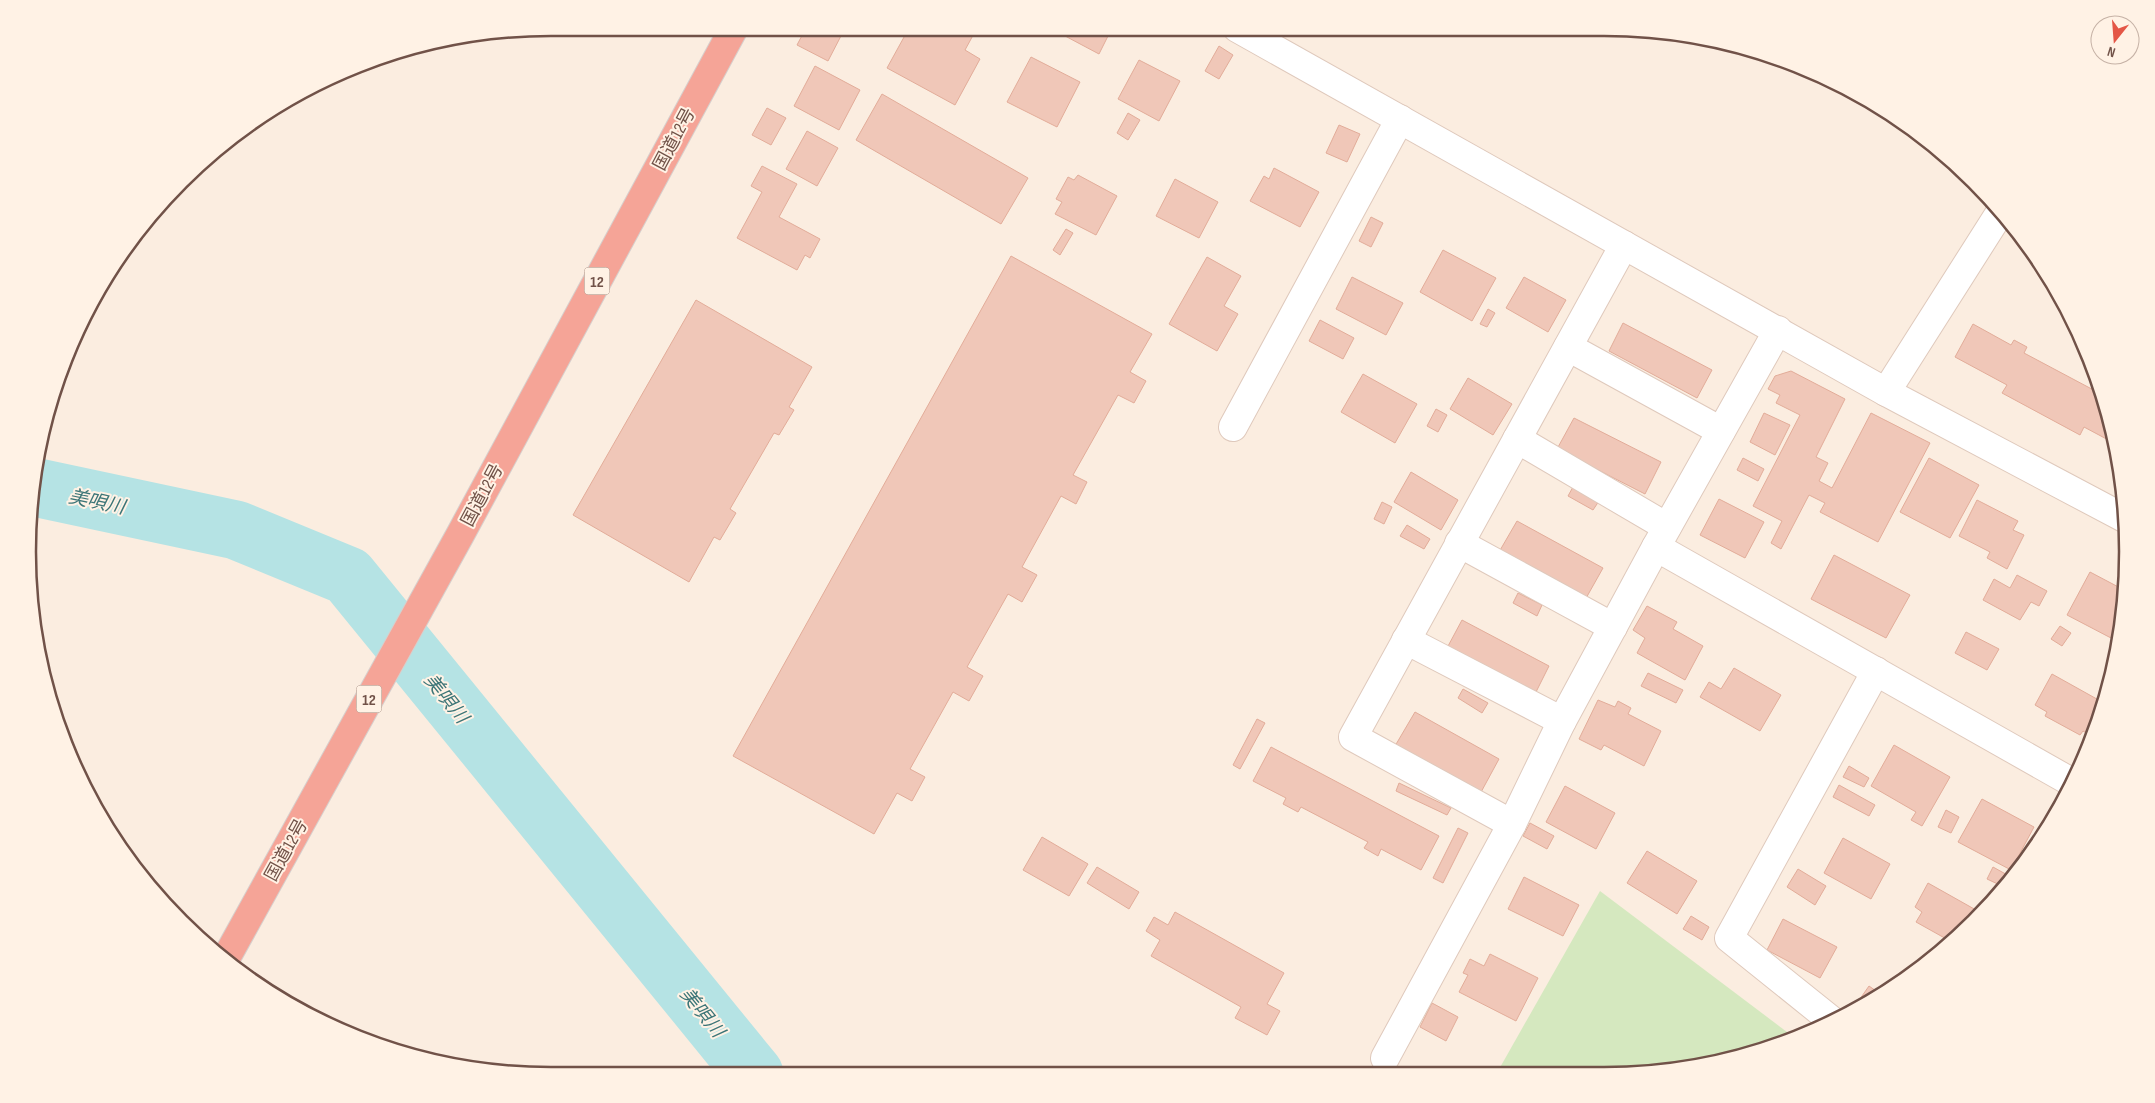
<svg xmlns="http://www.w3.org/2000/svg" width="2155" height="1103" font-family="'Sofia Sans Condensed','Noto Sans JP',sans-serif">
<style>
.green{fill:#d5e8bf}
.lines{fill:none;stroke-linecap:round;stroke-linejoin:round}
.river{stroke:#b5e3e4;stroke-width:59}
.building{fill:#f0c7b8;stroke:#e2ac99}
.minor-casing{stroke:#dfc9bc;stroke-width:30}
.highway-casing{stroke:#d7cfcc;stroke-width:30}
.minor{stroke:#fff;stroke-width:28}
.highway{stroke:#f5a497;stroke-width:28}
.labels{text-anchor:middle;stroke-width:4;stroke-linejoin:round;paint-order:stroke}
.shield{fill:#fff2e5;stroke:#9c8277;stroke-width:1}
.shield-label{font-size:16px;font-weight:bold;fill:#715248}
.street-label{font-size:18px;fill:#715248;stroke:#fff2e5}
.water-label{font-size:19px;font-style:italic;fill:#3c7577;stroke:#fff2e5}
.rim{fill:none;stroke:#715248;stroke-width:2.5}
</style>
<rect width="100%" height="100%" fill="#fbede0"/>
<polygon class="green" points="1600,891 1795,1038 1672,1071 1498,1071"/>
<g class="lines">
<polyline class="river" points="34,487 236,530 348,576 754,1074"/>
</g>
<g class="building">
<polygon points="806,28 835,28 843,32 828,61 797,45"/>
<polygon points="909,28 977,28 965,50 980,59 955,105 887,68"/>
<polygon points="1050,28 1112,28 1099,54"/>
<polygon points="1219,46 1233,55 1219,79 1205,71"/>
<polygon points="1031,57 1080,82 1057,127 1007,102"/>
<polygon points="1139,60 1180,81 1159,121 1118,99"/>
<polygon points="815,66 860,90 839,130 794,106"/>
<polygon points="882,94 1028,178 1001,224 856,140"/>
<polygon points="767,108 786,118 771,145 752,135"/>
<polygon points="1128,113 1140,120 1128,140 1117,133"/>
<polygon points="1339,125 1360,134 1347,162 1326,153"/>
<polygon points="807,131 838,148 817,186 786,169"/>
<polygon points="762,166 797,184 779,217 820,239 810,258 805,255 797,270 737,238 762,192 751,186"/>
<polygon points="1274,168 1319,192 1300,227 1250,201 1264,176 1269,179"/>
<polygon points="1078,175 1117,196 1096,235 1055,214 1062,202 1056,199 1068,177 1074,180"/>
<polygon points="1175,179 1218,202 1199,238 1156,216"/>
<polygon points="1371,217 1383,223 1371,247 1359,241"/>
<polygon points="1066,229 1073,233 1060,255 1053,250"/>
<polygon points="1443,250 1496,278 1472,321 1420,292"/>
<polygon points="1011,256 1152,334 1130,372 1146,381 1134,403 1118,395 1073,475 1087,482 1076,504 1061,496 1022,567 1037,575 1022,602 1008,594 967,667 983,676 969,701 953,692 910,769 925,777 912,801 897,793 874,834 733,756"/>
<polygon points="1207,257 1241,276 1224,306 1238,314 1217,351 1169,324"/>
<polygon points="1352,277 1403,303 1386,335 1336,309"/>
<polygon points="1524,277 1566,300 1548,332 1506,308"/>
<polygon points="696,300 812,367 789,407 794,410 779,435 774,433 730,509 736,513 720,540 714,537 689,582 573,515"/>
<polygon points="1488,309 1495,313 1487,327 1480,324"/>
<polygon points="1320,320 1354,338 1343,359 1309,341"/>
<polygon points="1623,323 1712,370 1697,398 1609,351"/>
<polygon points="1973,324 2011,345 2014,340 2027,347 2024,353 2103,395 2114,443 2084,427 2080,435 2002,393 2007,385 1955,357"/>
<polygon points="1791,371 1845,399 1816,457 1828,463 1819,481 1832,488 1871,413 1930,443 1878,542 1820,512 1825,503 1809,495 1781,549 1771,543 1782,521 1753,506 1800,415 1776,403 1780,395 1768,389 1775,376"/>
<polygon points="1363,374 1417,404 1395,443 1341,412"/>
<polygon points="1468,378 1512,404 1493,435 1450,409"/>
<polygon points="1436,409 1447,415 1438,432 1427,426"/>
<polygon points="1764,413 1790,425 1775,455 1750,442"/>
<polygon points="1574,418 1661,462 1645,494 1557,449"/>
<polygon points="1743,458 1764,469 1758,481 1737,470"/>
<polygon points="1929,458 1979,485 1950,538 1900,512"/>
<polygon points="1411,472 1458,500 1441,530 1394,502"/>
<polygon points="1573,487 1599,501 1593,510 1568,496"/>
<polygon points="1719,499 1764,522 1745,558 1700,535"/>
<polygon points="1977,500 2018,521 2013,530 2024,535 2007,569 1987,558 1990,552 1959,536"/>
<polygon points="1382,502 1392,507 1384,524 1374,519"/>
<polygon points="1517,521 1603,568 1585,600 1499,552"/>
<polygon points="1407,525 1430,539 1424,549 1400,536"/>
<polygon points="1834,555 1910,595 1886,638 1811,599"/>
<polygon points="2090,572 2126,591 2121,619 2111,638 2067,615"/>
<polygon points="2017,575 2047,591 2039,606 2031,602 2020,620 1983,600 1994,579 2010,588"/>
<polygon points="1518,593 1542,605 1537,616 1513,603"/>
<polygon points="1647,606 1677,622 1673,629 1703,646 1685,680 1637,653 1645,638 1633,630"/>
<polygon points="1462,620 1549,666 1535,694 1447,648"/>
<polygon points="2060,626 2071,633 2062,646 2051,639"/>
<polygon points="1966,632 1999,649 1987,670 1955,653"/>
<polygon points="1734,668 1781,695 1760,731 1700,697 1709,682 1721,689"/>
<polygon points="1648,673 1683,690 1676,703 1641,686"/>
<polygon points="2052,674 2104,703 2091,736 2083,731 2080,735 2045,716 2047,712 2035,705"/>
<polygon points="1463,689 1488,703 1482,713 1458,698"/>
<polygon points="1598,700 1615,707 1618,701 1631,708 1628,714 1661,731 1644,766 1604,745 1601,750 1579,739"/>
<polygon points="1415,712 1499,759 1480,794 1395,746"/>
<polygon points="1257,719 1265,723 1240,769 1233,765"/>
<polygon points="1894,745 1950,777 1922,826 1911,820 1916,812 1871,786"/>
<polygon points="1271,747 1439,836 1421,870 1381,849 1378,856 1364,848 1368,842 1301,807 1298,812 1283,804 1286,798 1253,781"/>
<polygon points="1849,766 1869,778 1864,787 1843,777"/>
<polygon points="1399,783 1451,808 1447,815 1396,791"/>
<polygon points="1839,785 1875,805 1869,816 1833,797"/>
<polygon points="1565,786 1615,813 1596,849 1546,822"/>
<polygon points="1982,799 2034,827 2011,870 1958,842"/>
<polygon points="1946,810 1959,817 1951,833 1938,827"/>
<polygon points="1530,823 1554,836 1547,849 1523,836"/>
<polygon points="1458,828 1468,833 1443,883 1433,878"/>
<polygon points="1042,837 1088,864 1069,896 1023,870"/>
<polygon points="1843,838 1890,864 1871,899 1824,873"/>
<polygon points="1647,851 1697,881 1677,914 1627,883"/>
<polygon points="1097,867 1139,892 1129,909 1087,883"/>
<polygon points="1993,867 2011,877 2004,887 1987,879"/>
<polygon points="1798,869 1826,886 1815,905 1787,887"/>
<polygon points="1524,877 1579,905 1563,936 1508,909"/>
<polygon points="1928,883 1976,910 1968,924 1950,941 1916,922 1922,912 1915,907"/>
<polygon points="1175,912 1284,973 1267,1004 1280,1011 1267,1035 1235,1018 1241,1007 1151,956 1160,940 1146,931 1154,917 1168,925"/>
<polygon points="1691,916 1709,927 1702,940 1683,929"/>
<polygon points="1783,919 1837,947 1820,978 1767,950"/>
<polygon points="1490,954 1538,978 1516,1021 1459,992 1468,975 1463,973 1470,959 1484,966"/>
<polygon points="1869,986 1879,993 1855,1006"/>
<polygon points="1432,1003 1458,1017 1446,1041 1420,1027"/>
</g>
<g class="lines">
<g class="minor-casing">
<g id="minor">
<polyline points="1237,28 1886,392 2124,518"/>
<polyline points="1568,347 1721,431"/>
<polyline points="1886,392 2001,211"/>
<polyline points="1233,427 1400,119"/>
<polyline points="1517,439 1667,527"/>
<polyline points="1459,543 1613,627"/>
<polyline points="1656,547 2073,783"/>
<polyline points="1406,640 1562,721"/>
<polyline points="1512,824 1353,737 1624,245"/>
<polyline points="1831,1020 1729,938 1876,671"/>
<polyline points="1385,1058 1512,824 1562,721 1656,547 1778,330"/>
</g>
</g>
<g class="highway-casing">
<polyline id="highway" points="225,960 460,535 734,28"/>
</g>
<use href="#minor" class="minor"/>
<use href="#highway" class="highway"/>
</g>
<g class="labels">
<g class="shield">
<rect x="584.5" y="267.5" width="25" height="27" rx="4"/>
<rect x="356.5" y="685.5" width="25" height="27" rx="4"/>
</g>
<g class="shield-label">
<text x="597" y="287">12</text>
<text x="369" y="705">12</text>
</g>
<g class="street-label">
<text transform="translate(674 139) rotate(-62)" y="6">国道12号</text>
<text transform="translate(482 495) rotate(-62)" y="6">国道12号</text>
<text transform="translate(286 850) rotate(-61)" y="6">国道12号</text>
</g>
<g class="water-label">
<text transform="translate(97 501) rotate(12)" y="7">美唄川</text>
<text transform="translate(447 698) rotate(51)" y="7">美唄川</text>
<text transform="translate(703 1012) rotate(51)" y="7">美唄川</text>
</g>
</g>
<path d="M0 0H2155V1103H0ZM551 36H1604A515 515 0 0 1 2119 551V552A515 515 0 0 1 1604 1067H551A515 515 0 0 1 36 552V551A515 515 0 0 1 551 36Z" fill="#fff2e5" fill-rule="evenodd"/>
<path class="rim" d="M551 36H1604A515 515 0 0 1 2119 551V552A515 515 0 0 1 1604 1067H551A515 515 0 0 1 36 552V551A515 515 0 0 1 551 36Z"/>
<g transform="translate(2115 40) rotate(197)"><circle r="24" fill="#fff2e5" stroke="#c6b2a6"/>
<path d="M0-4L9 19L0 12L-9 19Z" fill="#e45646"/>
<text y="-8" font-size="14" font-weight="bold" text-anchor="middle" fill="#715248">N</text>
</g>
</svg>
